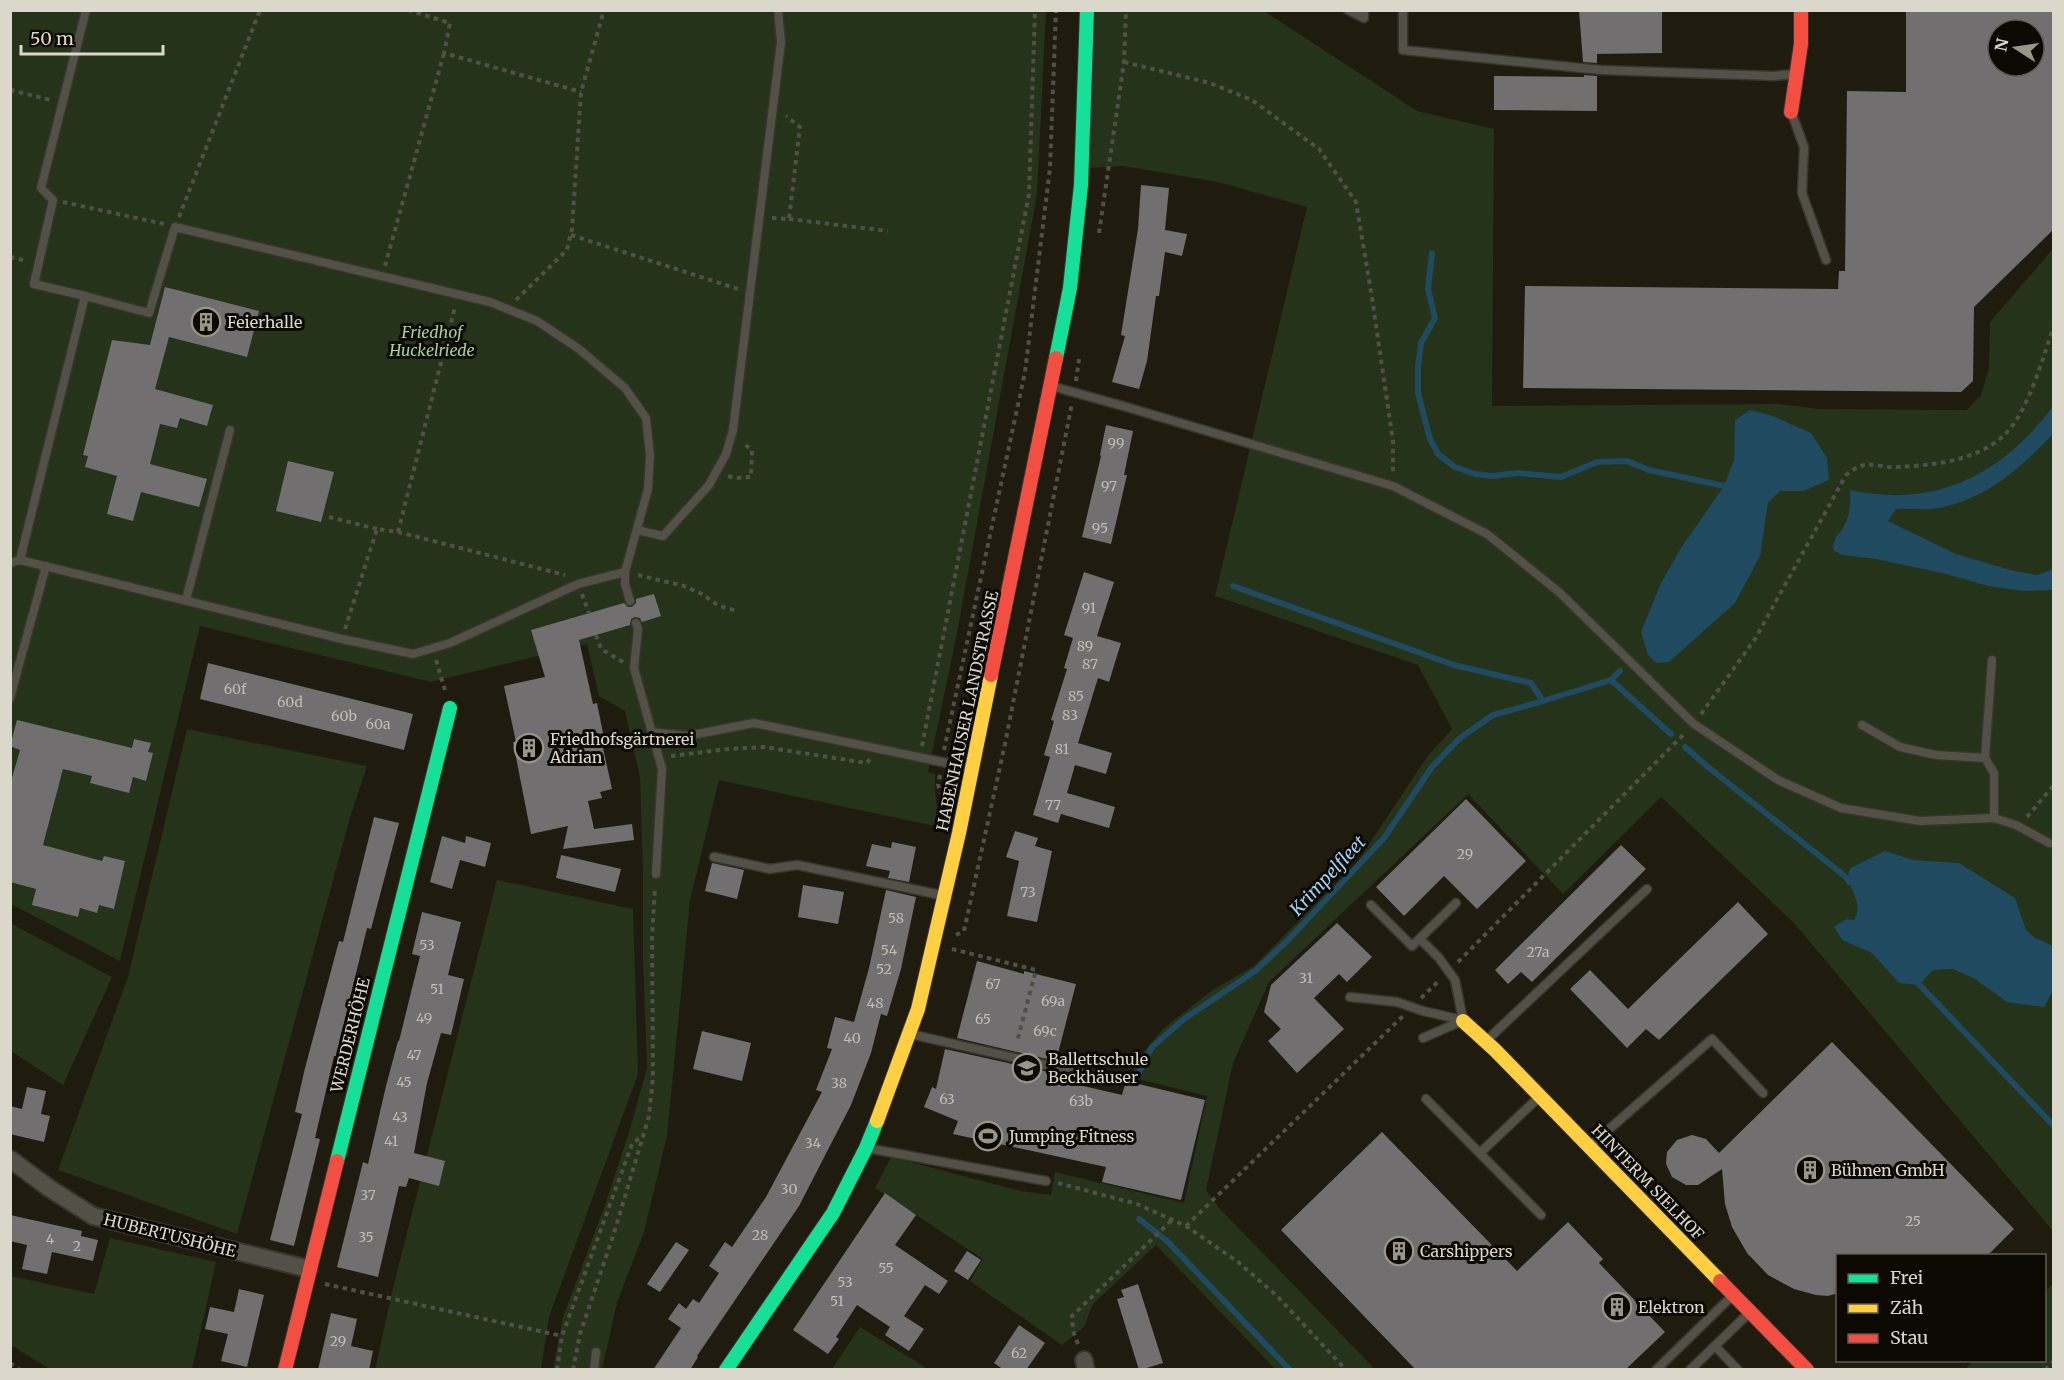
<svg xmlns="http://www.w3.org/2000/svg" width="2064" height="1380" font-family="Merriweather,serif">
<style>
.green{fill:#243319}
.water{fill:#1f4a60}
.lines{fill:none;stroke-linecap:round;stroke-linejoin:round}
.stream{stroke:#1f4a60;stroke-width:6}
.building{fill:#716f6f;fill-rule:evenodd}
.lane-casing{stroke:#37352d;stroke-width:11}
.street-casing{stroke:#37352d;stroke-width:20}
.fast-casing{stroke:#37352d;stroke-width:16}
.slow-casing{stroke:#37352d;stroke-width:16}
.jam-casing{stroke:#37352d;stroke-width:16}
.path{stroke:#514f47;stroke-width:4;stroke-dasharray:4.5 4.5;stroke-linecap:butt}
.lane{stroke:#535147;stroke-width:8}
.street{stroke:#535147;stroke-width:16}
.fast{stroke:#16e098;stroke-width:14}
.slow{stroke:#ffcf43;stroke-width:14}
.jam{stroke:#f24e42;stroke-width:14}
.labels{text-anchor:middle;stroke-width:6;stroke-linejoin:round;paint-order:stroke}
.number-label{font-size:14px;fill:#c0bdb3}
.poi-label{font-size:16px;fill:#dbd7ca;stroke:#0c0903;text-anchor:start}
.park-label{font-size:16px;font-style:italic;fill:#a9d292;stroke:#0c0903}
.street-label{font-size:16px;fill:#dbd7ca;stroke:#0c0903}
.water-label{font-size:18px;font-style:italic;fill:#9bd4f8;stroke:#0c0903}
</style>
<rect width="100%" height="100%" fill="#1f1c0f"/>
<g class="green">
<path d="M 10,11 L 1046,11 L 1037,194 L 957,633 L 928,772 L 935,774 C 935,792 934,811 946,825 L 930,825 L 719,780 L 690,900 L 667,1136 L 644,1232 L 617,1303 L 602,1369 L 553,1369 L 563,1317 L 605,1205 L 630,1129 L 647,1068 L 643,960 L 643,872 L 640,777 L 625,711 L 599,696 L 587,644 L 431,682 L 200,626 L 120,961 L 11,904 Z"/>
<polygon points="1095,11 1264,11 1417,111 1494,129 1492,406 1779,404 1819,409 1967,410 1981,395 1989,368 1990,322 2053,249 2053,1231 1794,923 1661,797 1563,894 1468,794 1269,982 1233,1063 1206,1190 1220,1209 1375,1369 1275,1369 1156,1245 1093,1304 1084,1327 1062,1345 970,1281 983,1259 875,1188 891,1157 1021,1191 1051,1195 1055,1172 1184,1203 1207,1096 1130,1077 1141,1055 1163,1029 1211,991 1255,965 1358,861 1427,757 1452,729 1418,665 1215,596 1307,207 1218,182 1123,166 1089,168"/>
<polygon points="187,729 367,766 351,814 237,1234 58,1170 128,977"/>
<polygon points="497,880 633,909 638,1074 549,1317 541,1369 375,1370 393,1288"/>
<polygon points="10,923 112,977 63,1085 11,1051"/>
<polygon points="110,1238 216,1262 192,1369 50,1369 11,1345 11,1276 94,1294"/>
<polygon points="2053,1283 2053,1369 1965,1369 1974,1361 2044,1360 2045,1292"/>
<polygon points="860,1327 928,1369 832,1369"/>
</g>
<g class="water">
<path d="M 2053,406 L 2053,434 C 2020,469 1983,502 1933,509 C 1921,510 1908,508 1896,509 L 1888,521 L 1956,554 L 2014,571 L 2037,575 L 2051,570 L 2053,567 L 2053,590 L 2024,591 L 1988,586 L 1946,574 L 1876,559 L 1842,555 L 1833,550 C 1834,535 1839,536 1845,524 C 1850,514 1851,501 1850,490 C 1936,509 2003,474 2053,406 Z"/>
<polygon points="1750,410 1770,415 1811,433 1827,458 1829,480 1803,491 1780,491 1768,503 1760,556 1735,603 1669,662 1656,663 1648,655 1641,632 1661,583 1681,548 1724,486 1734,460 1735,420"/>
<path d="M 1885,851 L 1913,860 L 1959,863 L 2015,898 L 2026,930 L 2035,938 L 2051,945 L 2053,948 L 2053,991 L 2044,1007 L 2007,1002 L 1975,979 L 1953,969 L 1933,970 L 1919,985 L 1899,983 L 1872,953 L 1842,940 L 1834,927 L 1846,919 L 1854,920 C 1863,906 1852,890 1846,877 L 1851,868 Z"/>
</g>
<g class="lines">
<g class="stream">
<polyline points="1432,253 1428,289 1435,318 1421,343 1418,367 1418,393 1430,439 1438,454 1455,467 1475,474 1492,476 1518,473 1561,477 1597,462 1627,461 1649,470 1724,486 1732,483"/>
<polyline points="1233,586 1454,665 1531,683 1543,701 1611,680 1620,671"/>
<polyline points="1611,680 1671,734"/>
<polyline points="1685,747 1708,767 1846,877 1849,882"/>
<polyline points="1915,980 2054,1126"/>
<polyline points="1135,1080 1152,1047 1184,1019 1255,971 1287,941 1384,838 1432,767 1460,738 1493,715 1543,701"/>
<polyline points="1139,1219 1167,1241 1290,1370"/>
</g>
</g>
<g class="building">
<polygon points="1579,10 1662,10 1662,53 1597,54 1597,63 1583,62"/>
<path d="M 1906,10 L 2054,10 L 2054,229 L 1974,307 L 1973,381 L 1961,392 L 1523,388 L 1525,286 L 1838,289 L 1839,271 L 1845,271 L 1847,91 L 1906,92 ZM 1998,30 L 2034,30 L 2034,66 L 1998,66 Z"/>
<polygon points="1584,75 1597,76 1597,111 1494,110 1494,76 1584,77"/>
<polygon points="1141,185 1169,188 1165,230 1187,234 1182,256 1165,252 1159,296 1156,296 1147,361 1139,389 1112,382 1125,336 1121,335 1138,229"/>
<polygon points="165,287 259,311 247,357 169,337 155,389 213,405 207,426 180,418 177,428 160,424 150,464 207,479 199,507 141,492 133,521 107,514 117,476 85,467 88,456 83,455 112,340 150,345"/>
<polygon points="1106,425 1133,431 1124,475 1127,475 1111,544 1082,537 1101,456 1100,455"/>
<polygon points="288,461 334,472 321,522 276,511"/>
<polygon points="1084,572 1114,582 1097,636 1121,643 1109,682 1098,678 1078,743 1112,753 1106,774 1075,765 1067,793 1115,807 1109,828 1061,814 1058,823 1033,815 1050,757 1044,755 1054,721 1051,720 1067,669 1064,668 1073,638 1064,635"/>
<polygon points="654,594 661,616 642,622 640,618 635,617 631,619 630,625 579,640 593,704 597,703 603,733 600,734 612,789 600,792 602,798 588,801 594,829 632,824 634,840 563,849 568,826 531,834 513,742 516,742 504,686 545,677 531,630 624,603 628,607 632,607 636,603 636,599"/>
<polygon points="208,663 413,714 404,750 200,699"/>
<polygon points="17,720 132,748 134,739 151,743 148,752 153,753 146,781 133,777 129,793 90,783 92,776 63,769 43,845 102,861 104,856 125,861 114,909 99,905 97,913 80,908 78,917 32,905 36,889 10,882 10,785 20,750 10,746"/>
<polygon points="1466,799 1526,861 1477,909 1444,876 1404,916 1376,887"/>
<polygon points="374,817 399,823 371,929 367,928 336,1056 334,1056 315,1138 320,1139 294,1246 270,1240 302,1114 295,1112 305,1068 339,941 343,942"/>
<polygon points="1015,831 1038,838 1035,846 1052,851 1037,922 1007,916 1019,861 1006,857"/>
<polygon points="442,836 465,843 466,836 491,843 485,867 460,860 452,889 430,882"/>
<polygon points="892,842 916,847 909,882 888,878 890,871 866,866 872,844 891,848"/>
<polygon points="1621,845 1646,869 1532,982 1521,972 1508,984 1495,970"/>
<polygon points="561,855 621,869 615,892 556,878"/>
<polygon points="712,863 744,870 737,899 705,891"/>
<polygon points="803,885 844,892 838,924 798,917"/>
<polygon points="886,890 916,897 901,969 887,1016 881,1014 871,1053 851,1105 799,1206 697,1356 698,1357 690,1370 653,1370 681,1328 668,1319 679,1303 686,1309 693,1299 699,1303 719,1273 709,1266 725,1242 732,1247 766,1197 822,1092 816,1090 832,1049 827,1048 835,1017 854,1022 869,968"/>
<polygon points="1738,902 1768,934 1659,1040 1646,1029 1627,1048 1570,989 1590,970 1628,1009"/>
<polygon points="422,912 461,922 448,975 464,979 451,1035 441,1033 427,1083 414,1153 445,1161 439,1186 409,1178 406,1187 399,1186 378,1277 337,1267 363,1162 368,1164 386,1086 398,1041 399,1041 420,956 412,954"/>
<polygon points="1337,923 1372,957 1347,982 1339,974 1314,998 1344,1029 1297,1073 1268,1041 1281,1029 1264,1012 1271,985"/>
<polygon points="977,961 1024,974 1024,971 1076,984 1056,1061 957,1038"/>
<polygon points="702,1031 751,1043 742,1081 693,1069"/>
<polygon points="1832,1042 2014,1229 1987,1256 1838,1256 1838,1293 1828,1296 1816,1295 1794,1289 1768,1275 1747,1253 1732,1227 1725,1204 1722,1169 1698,1185 1686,1185 1672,1177 1666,1164 1667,1152 1677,1140 1692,1135 1706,1139 1719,1153"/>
<polygon points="945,1049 1067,1076 1066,1082 1122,1095 1126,1081 1205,1100 1181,1200 1102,1182 1106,1167 953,1134 958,1121 924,1107 932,1087 936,1089"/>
<polygon points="27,1087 46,1091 41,1114 50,1116 44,1142 10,1134 10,1106 22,1109"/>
<polygon points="1382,1132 1517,1271 1568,1222 1603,1259 1599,1263 1665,1332 1625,1370 1416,1370 1281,1230"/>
<polygon points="885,1193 916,1215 895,1245 948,1281 939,1294 925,1285 904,1316 924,1329 909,1351 885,1335 890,1327 857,1305 836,1337 839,1339 828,1354 793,1330"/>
<polygon points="10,1215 82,1231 81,1236 98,1240 93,1261 52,1252 47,1274 22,1269 27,1245 10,1241"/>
<polygon points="676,1242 689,1250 660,1292 647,1284"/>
<polygon points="967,1251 981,1260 968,1280 954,1271"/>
<polygon points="1138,1284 1163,1363 1140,1370 1139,1370 1117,1299 1124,1297 1121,1290"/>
<polygon points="239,1289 264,1295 247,1367 221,1361 228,1334 205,1329 210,1307 234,1312"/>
<polygon points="331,1313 357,1319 351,1346 373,1351 369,1370 318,1370"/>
<polygon points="1019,1325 1045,1343 1026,1370 1004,1370 994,1363"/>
</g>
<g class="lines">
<g class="lane-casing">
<g id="lane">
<polyline points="1348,10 1364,18 1364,10"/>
<polyline points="1403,10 1403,50 1601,70 1774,76 1794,74"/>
<polyline points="1792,114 1804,147 1802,193 1826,260"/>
<polyline points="85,296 149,313 175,227 490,302 537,321 579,349 625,388 646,418 650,455 648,489 625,572 625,584 630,601"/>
<polyline points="1051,386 1123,406 1393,486 1487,534 1559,592 1694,724 1778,780 1841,808 1920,821 1994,818 2016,825 2049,843"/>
<polyline points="637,530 663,536 709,485 726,454 733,430 781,42 778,10"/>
<polyline points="20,560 85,296 34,284 53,200 41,188 86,10"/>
<polyline points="10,563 20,560 342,639 413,654 450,643 578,584 625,572"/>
<polyline points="186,600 230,430"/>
<polyline points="636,623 638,629 634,668 662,769 656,874"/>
<polyline points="10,698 46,566"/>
<polyline points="1862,725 1900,747 1936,755 1985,758 1994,773 1994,818"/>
<polyline points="652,732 687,736 754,723 971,768"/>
<polyline points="1985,758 1992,660"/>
<polyline points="714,857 770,869 797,865 941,895"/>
<polyline points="1371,905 1412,946 1456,903"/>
<polyline points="1420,939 1439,958 1455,980 1463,1020"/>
<polyline points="1350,997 1397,1002 1423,1011 1462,1020"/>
<polyline points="910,1034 1117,1081"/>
<polyline points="1423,1038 1462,1021"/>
<polyline points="1486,1041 1647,889"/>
<polyline points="1426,1099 1541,1215"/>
<polyline points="1590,1146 1712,1039 1763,1093"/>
<polyline points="867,1148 1046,1181"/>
<polyline points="1480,1153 1538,1098"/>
<polyline points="1715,1346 1738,1370"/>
<polyline points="594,1370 596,1352"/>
<polyline points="1656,1370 1731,1297"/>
<polyline points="1690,1370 1749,1313"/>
</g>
</g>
<g class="street-casing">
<g id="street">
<polyline points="10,1159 49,1188 93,1216 309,1269"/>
<polyline points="1084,1360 1086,1370"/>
</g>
</g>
<g class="fast-casing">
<g id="fast">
<polyline points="1056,358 1070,288 1081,185 1087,10"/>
<polyline points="337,1161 450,708"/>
<polyline points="726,1370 833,1213 866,1148 877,1121"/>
</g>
</g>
<g class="slow-casing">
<g id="slow">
<polyline points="1463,1021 1495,1050 1720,1281"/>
<polyline points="877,1121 918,1009 959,833 991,675"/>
</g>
</g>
<g class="jam-casing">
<g id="jam">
<polyline points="1791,112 1801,44 1801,10"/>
<polyline points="991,675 1056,358"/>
<polyline points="1720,1281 1807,1370"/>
<polyline points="285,1370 337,1161"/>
</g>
</g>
<g class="path">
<polyline points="408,10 450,23 444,53 581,92"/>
<polyline points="1124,62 1210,83 1252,100 1319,149 1356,202 1372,298 1393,441 1393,473"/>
<polyline points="10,90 51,100"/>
<polyline points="63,202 164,224"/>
<polyline points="179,217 260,10"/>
<polyline points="772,218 789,219 800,127 786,116"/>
<polyline points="789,219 888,231"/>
<polyline points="1099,233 1124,62 1126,10"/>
<polyline points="571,235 738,289"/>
<polyline points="10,257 27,261"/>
<polyline points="385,266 444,53"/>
<polyline points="516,300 567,250 572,229 581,92 604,10"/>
<polyline points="1076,381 1079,359"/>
<polyline points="728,476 735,478 751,477 752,450 743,443"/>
<polyline points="329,517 377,529"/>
<polyline points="398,532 455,307"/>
<polyline points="638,575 684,586 702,594 719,606 738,611"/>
<polyline points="582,594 589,613"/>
<polyline points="345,629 377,529 398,532 565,575"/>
<polyline points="596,635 601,649 623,662"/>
<polyline points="436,660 445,690"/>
<path d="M 1701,714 L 1755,639 L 1846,475 C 1868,457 1873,468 1897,467 C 1935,465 1981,461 2008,431 C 2029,408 2043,357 2054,326"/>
<polyline points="922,746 1029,194 1035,10"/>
<polyline points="944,750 1025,372 1050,168 1056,10"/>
<polyline points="671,756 728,749 764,747 867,763 870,759"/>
<polyline points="940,775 938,785 944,799"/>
<polyline points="2027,817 2054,785"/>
<polyline points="956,935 964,931 1005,744 1072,403"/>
<polyline points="952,949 1036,970 1017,1042"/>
<polyline points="1458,962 1685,733"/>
<polyline points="1421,998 1440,980"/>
<polyline points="1058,1183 1137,1204 1186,1226 1238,1262 1276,1295 1346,1370"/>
<polyline points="1186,1226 1403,1016"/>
<polyline points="325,1284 562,1336"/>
<polyline points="1078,1344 1073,1331 1072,1316 1172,1220"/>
<polyline points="10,1363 20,1370"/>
<polyline points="557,1370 562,1336 632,1144 642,1136"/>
<polyline points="573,1370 580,1334 615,1230 649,1116 653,1077 652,938 655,887"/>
<polyline points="2045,1370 2054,1361"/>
</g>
<use href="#lane" class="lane"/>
<use href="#street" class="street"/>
<use href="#fast" class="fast"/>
<use href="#slow" class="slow"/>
<use href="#jam" class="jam"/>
</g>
<defs>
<g id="building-ring" transform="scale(1.5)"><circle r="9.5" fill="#0c0903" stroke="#999689" stroke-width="1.5"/><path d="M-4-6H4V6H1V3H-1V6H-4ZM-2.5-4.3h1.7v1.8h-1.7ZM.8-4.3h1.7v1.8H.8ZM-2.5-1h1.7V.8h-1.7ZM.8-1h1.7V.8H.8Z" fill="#999689"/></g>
<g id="school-ring" transform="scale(1.5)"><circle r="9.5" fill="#0c0903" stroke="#999689" stroke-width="1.5"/><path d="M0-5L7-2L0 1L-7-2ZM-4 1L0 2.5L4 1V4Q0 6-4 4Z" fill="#999689"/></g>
<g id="stadium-ring" transform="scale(1.5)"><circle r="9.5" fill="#0c0903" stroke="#999689" stroke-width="1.5"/><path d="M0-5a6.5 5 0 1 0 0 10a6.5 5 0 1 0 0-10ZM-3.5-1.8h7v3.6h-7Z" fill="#999689"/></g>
</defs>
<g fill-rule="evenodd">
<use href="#building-ring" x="206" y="322"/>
<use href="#building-ring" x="529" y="748"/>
<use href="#school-ring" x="1027" y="1068"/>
<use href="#stadium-ring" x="988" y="1136"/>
<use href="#building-ring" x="1810" y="1170"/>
<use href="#building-ring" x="1399" y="1251"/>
<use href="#building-ring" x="1617" y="1307"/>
</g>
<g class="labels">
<g class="number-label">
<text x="1116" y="448">99</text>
<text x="1109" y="491">97</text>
<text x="1100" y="533">95</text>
<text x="1089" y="613">91</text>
<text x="1085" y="651">89</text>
<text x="1090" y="669">87</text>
<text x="235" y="694">60f</text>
<text x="1076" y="701">85</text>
<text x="290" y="707">60d</text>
<text x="1070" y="720">83</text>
<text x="344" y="721">60b</text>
<text x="378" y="729">60a</text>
<text x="1062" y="754">81</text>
<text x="1053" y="810">77</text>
<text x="1465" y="859">29</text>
<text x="1028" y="897">73</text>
<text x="896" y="923">58</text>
<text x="427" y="950">53</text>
<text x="889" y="955">54</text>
<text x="1538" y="957">27a</text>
<text x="884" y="974">52</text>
<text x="1306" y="983">31</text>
<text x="993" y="989">67</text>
<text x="437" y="994">51</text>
<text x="1053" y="1006">69a</text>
<text x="875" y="1008">48</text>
<text x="424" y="1023">49</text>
<text x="983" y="1024">65</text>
<text x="1045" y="1036">69c</text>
<text x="852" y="1043">40</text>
<text x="414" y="1060">47</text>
<text x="404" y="1087">45</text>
<text x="839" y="1088">38</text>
<text x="947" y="1104">63</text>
<text x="1081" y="1106">63b</text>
<text x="400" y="1122">43</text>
<text x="391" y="1146">41</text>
<text x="813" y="1148">34</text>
<text x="789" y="1194">30</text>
<text x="368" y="1200">37</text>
<text x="1913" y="1226">25</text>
<text x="760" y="1240">28</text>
<text x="366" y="1242">35</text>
<text x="50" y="1244">4</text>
<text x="77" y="1251">2</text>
<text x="886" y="1273">55</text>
<text x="845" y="1287">53</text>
<text x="837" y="1306">51</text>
<text x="338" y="1346">29</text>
<text x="1019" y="1358">62</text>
</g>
<g class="poi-label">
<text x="227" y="328">Feierhalle</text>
<text x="550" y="745">Friedhofsgärtnerei<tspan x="550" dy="18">Adrian</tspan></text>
<text x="1048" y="1065">Ballettschule<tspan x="1048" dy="18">Beckhäuser</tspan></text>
<text x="1009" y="1142">Jumping Fitness</text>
<text x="1831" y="1176">Bühnen GmbH</text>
<text x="1420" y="1257">Carshippers</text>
<text x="1638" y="1313">Elektron</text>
</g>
<g class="park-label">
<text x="432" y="338">Friedhof<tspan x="432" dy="18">Huckelriede</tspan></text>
</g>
<g class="street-label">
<text transform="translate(967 711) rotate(-78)" y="6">HABENHAUSER LANDSTRASSE</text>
<text transform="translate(350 1035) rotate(-76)" y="6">WERDERHÖHE</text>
<text transform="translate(1648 1182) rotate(46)" y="6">HINTERM SIELHOF</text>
<text transform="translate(170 1235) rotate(14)" y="6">HUBERTUSHÖHE</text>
</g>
<g class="water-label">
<text transform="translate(1328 876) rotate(-47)" y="6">Krimpelfleet</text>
</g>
</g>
<rect width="2064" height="1380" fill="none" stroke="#dbd7ca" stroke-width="24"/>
<rect x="1836" y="1254" width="210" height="108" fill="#0c0903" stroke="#5f5b53" stroke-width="1.5"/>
<rect x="1848" y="1274" width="30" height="9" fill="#16e098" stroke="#5f5b53" stroke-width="1.5"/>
<text x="1890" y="1284" font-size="18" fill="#dbd7ca">Frei</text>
<rect x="1848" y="1304" width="30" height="9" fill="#ffcf43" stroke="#5f5b53" stroke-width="1.5"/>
<text x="1890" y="1314" font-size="18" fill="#dbd7ca">Zäh</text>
<rect x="1848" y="1334" width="30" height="9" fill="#f24e42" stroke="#5f5b53" stroke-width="1.5"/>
<text x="1890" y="1344" font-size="18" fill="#dbd7ca">Stau</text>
<g transform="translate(2016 48) rotate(282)"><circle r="28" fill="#0c0903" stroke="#5f5b53" stroke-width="1.5"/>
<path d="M0-4.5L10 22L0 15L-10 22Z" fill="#999689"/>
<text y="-9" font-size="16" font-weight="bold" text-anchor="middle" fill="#dbd7ca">N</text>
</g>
<path d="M21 45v9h142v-9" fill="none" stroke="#dbd7ca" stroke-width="3"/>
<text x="30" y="45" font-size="18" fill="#dbd7ca" stroke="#0c0903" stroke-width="4.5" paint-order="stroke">50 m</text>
</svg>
